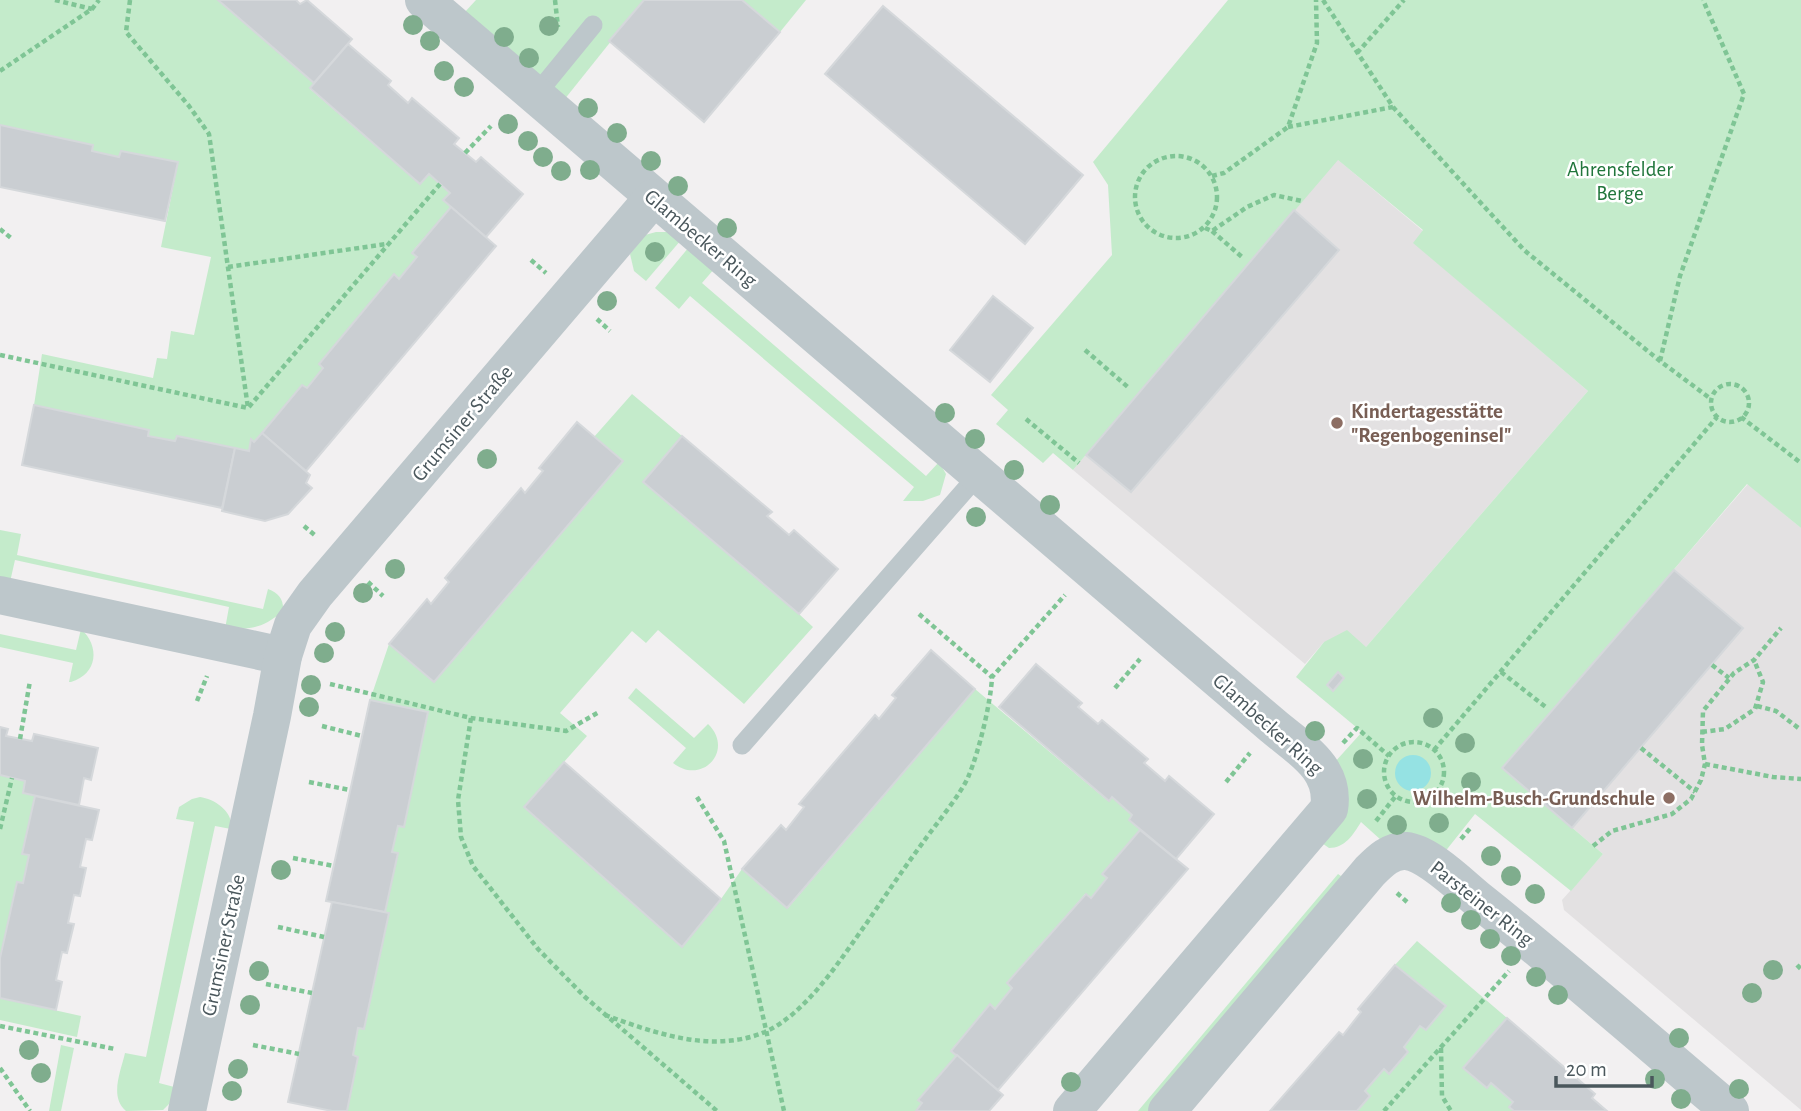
<svg xmlns="http://www.w3.org/2000/svg" width="1801" height="1111" font-family="'Alegreya Sans',sans-serif">
<style>
.education{fill:#e3e1e2}
.green{fill:#c4ebcb}
.water{fill:#95e2e3}
.building{fill:#caced2;stroke:#d5d8db;stroke-width:2}
.lines{fill:none;stroke-linecap:round;stroke-linejoin:round}
.path{stroke:#7fc595;stroke-width:4.5;stroke-dasharray:5 3.5;stroke-linecap:butt}
.service{stroke:#bdc7cb;stroke-width:19}
.minor{stroke:#bdc7cb;stroke-width:38}
.tree{fill:#7fad8d}
.education-dot{fill:#8d6e63;stroke:#fff;stroke-width:2.5}
.labels{text-anchor:middle;stroke-width:5;stroke-linejoin:round;paint-order:stroke}
.park-label{font-size:21px;fill:#21763c;stroke:#fff}
.street-label{font-size:21px;fill:#4a575c;stroke:#fff}
.education-label{font-size:21px;font-weight:bold;fill:#785e54;stroke:#fff;text-anchor:start}
</style>
<rect width="100%" height="100%" fill="#f2f0f1"/>
<g class="education">
<polygon points="1337,159 1423,231 1414,243 1588,391 1366,647 1324,642 1305,664 1073,470"/>
<polygon points="1748,484 1801,528 1801,1110 1564,910 1562,900 1603,854 1502,768"/>
</g>
<g class="green">
<polygon points="0,0 218,0 314,83 310,89 420,184 429,174 450,193 443,200 451,207 412,252 417,257 399,279 394,275 319,364 323,368 307,388 302,385 254,442 251,440 249,451 177,436 175,441 148,436 149,430 34,405 42,354 153,378 157,358 167,359 171,331 194,335 211,257 161,247 178,163 121,151 119,157 92,151 93,145 0,125"/>
<polygon points="476,0 644,0 564,100 464,13"/>
<polygon points="742,0 806,0 780,32"/>
<path d="M 1228,0 L 1801,0 L 1801,528 L 1747,484 L 1503,769 L 1603,854 L 1571,891 L 1475,814 L 1444,853 L 1381,840 L 1361,822 C 1353,835 1345,848 1329,848 L 1319,841 L 1334,763 L 1362,732 L 1296,677 L 1324,642 L 1347,630 L 1366,647 L 1588,391 L 1413,243 L 1423,230 L 1338,160 L 1073,470 L 1053,453 L 1043,463 L 996,424 L 1008,410 L 991,395 L 1112,255 L 1108,185 L 1093,162 Z"/>
<polygon points="656,232 668,232 681,240 646,281 634,271 630,254 645,235"/>
<polygon points="689,247 715,268 702,283 926,476 939,462 946,474 940,495 923,501 903,501 914,487 690,296 679,309 655,288"/>
<polygon points="632,394 682,436 799,614 813,627 744,704 658,630 646,643 632,631 560,713 587,736 524,807 682,947 721,899 742,869 788,908 975,689 1108,801 1112,797 1132,815 1129,820 1140,830 1103,874 1107,878 1091,898 1085,894 1008,983 1012,988 995,1009 990,1005 951,1050 957,1055 918,1100 922,1103 916,1111 347,1111 358,1057 353,1055 358,1028 364,1029 389,914 385,912 398,854 392,852 398,826 404,827 428,712 370,700 389,644 435,681 623,461 594,437"/>
<path d="M 0,530 L 21,534 L 17,555 L 263,609 L 268,589 C 279,593 284,600 283,611 C 262,629 251,629 225,629 L 229,607 L 15,560 L 10,582 L 0,580 Z"/>
<path d="M 81,629 C 100,646 98,674 71,682 L 69,682 L 73,663 L 0,647 L 0,634 L 76,650 Z"/>
<path d="M 636,688 L 694,738 L 708,724 C 735,750 702,786 673,763 L 686,748 L 628,698 Z"/>
<polygon points="0,775 25,781 23,793 35,796 22,853 29,855 23,883 17,882 0,958"/>
<path d="M 200,797 C 215,799 234,812 231,829 L 215,826 L 159,1083 L 178,1088 L 169,1104 L 163,1110 L 126,1111 C 109,1097 121,1071 125,1053 L 146,1057 L 194,822 L 176,819 L 179,807 L 192,799 Z"/>
<polygon points="1338,874 1344,878 1148,1111 1138,1111"/>
<polygon points="1417,941 1507,1018 1464,1068 1486,1088 1491,1083 1513,1102 1509,1107 1514,1111 1357,1111 1370,1096 1365,1091 1384,1069 1389,1073 1404,1047 1420,1026 1426,1030 1446,1006 1395,965"/>
<polygon points="0,998 81,1016 77,1037 0,1020"/>
<polygon points="61,1045 74,1048 61,1111 49,1111"/>
</g>
<circle class="water" cx="1413" cy="773" r="18"/>
<g class="building">
<polygon points="218,0 296,0 300,4 307,0 352,39 314,83"/>
<polygon points="644,0 742,0 780,32 704,122 609,41"/>
<polygon points="883,6 1083,175 1025,244 825,74"/>
<polygon points="348,44 391,81 388,85 408,103 412,98 459,138 454,144 476,162 481,157 523,194 486,237 443,200 450,193 429,174 420,184 310,88"/>
<polygon points="0,125 93,145 92,151 119,157 121,151 178,162 165,221 0,187"/>
<polygon points="451,207 496,246 306,471 262,433 302,385 307,388 323,368 319,364 394,274 399,279 417,257 412,253"/>
<polygon points="1294,210 1339,250 1131,492 1086,455"/>
<polygon points="993,296 1033,328 990,382 950,350"/>
<polygon points="34,405 149,430 148,436 175,441 177,436 235,448 222,508 22,465"/>
<polygon points="577,422 623,461 434,682 389,644 427,599 431,604 449,582 445,578 521,488 525,493 543,471 539,468"/>
<polygon points="262,433 310,475 306,483 312,488 288,514 265,521 222,511 235,448 249,451 251,439 254,442"/>
<polygon points="682,436 772,512 767,516 789,535 794,530 838,569 799,614 643,482"/>
<polygon points="1674,570 1743,628 1572,828 1502,768"/>
<polygon points="931,650 975,689 787,908 742,869 781,825 786,830 804,807 799,804 875,715 879,719 896,698 892,695"/>
<polygon points="1036,664 1082,703 1078,707 1098,724 1102,720 1148,759 1144,763 1165,781 1169,776 1214,814 1176,859 1129,820 1132,815 1112,797 1109,801 999,707"/>
<polygon points="1338,672 1344,678 1333,691 1327,685"/>
<polygon points="370,700 428,712 404,827 398,826 392,852 398,853 385,912 326,901"/>
<polygon points="0,727 8,729 6,736 32,741 34,734 98,748 91,780 84,778 79,805 23,793 25,781 0,775"/>
<polygon points="564,762 721,899 682,947 524,807"/>
<polygon points="35,796 99,810 92,840 86,839 80,867 86,868 80,896 74,895 68,923 74,924 67,953 62,952 56,980 62,982 56,1010 0,998 0,958 17,882 23,883 29,855 22,854"/>
<polygon points="1140,830 1188,869 998,1090 951,1051 990,1004 995,1009 1012,988 1007,983 1086,894 1091,898 1107,878 1102,874"/>
<polygon points="332,902 389,913 364,1029 358,1028 353,1055 358,1057 347,1111 332,1111 288,1102"/>
<polygon points="1395,965 1446,1006 1426,1030 1420,1026 1404,1047 1408,1052 1389,1074 1384,1069 1365,1091 1370,1096 1357,1111 1270,1111 1339,1032 1343,1035 1361,1012 1358,1009"/>
<polygon points="1507,1018 1595,1094 1592,1098 1607,1111 1514,1111 1509,1107 1513,1102 1491,1083 1487,1088 1463,1068"/>
<polygon points="957,1055 1003,1095 989,1111 916,1111 922,1103 918,1100"/>
</g>
<g class="lines">
<g class="path">
<polyline points="55,0 92,9"/>
<polyline points="130,0 126,32 189,106 209,134 248,408"/>
<polyline points="555,0 558,27"/>
<polyline points="1323,0 1393,107 1524,250 1660,361 1711,399"/>
<polyline points="1357,53 1404,0"/>
<polyline points="0,71 92,9 99,0"/>
<polyline points="1288,127 1393,107"/>
<polyline points="465,153 491,126"/>
<circle cx="1176" cy="197" r="41"/>
<polyline points="1212,176 1224,173 1288,127 1317,43 1316,0"/>
<polyline points="1205,228 1212,231 1247,207 1274,195 1302,201"/>
<polyline points="0,229 11,238"/>
<polyline points="1212,231 1242,257"/>
<polyline points="531,260 546,273"/>
<polyline points="228,267 386,244"/>
<polyline points="597,319 610,331"/>
<polyline points="1085,350 1129,388"/>
<polyline points="0,355 248,408 440,184"/>
<polyline points="1660,361 1680,276 1744,94 1703,0"/>
<circle cx="1730" cy="403" r="19"/>
<polyline points="1741,417 1801,463"/>
<polyline points="1026,419 1079,463"/>
<polyline points="304,526 317,537"/>
<polyline points="368,582 383,596"/>
<polyline points="919,614 992,677"/>
<polyline points="1712,665 1729,678"/>
<polyline points="1501,672 1547,708"/>
<polyline points="330,684 471,718 566,731 599,712"/>
<polyline points="1115,688 1140,659"/>
<polyline points="197,701 207,676"/>
<polyline points="1757,706 1776,711 1801,730"/>
<polyline points="471,718 458,800 461,837 473,866 538,949 585,997 717,1111"/>
<polyline points="322,726 362,736"/>
<polyline points="1702,732 1725,729 1755,709 1763,682 1754,660"/>
<polyline points="20,739 30,681"/>
<circle cx="1414" cy="772" r="30"/>
<polyline points="1343,743 1357,728 1389,756"/>
<polyline points="1641,748 1695,792"/>
<polyline points="1434,750 1717,417"/>
<polyline points="1705,764 1773,777 1801,779"/>
<polyline points="309,782 350,790"/>
<polyline points="1226,782 1250,753"/>
<polyline points="697,797 724,841 784,1111"/>
<polyline points="1376,821 1395,797"/>
<polyline points="0,829 12,778"/>
<polyline points="1461,839 1472,826"/>
<polyline points="1593,846 1612,831 1672,814 1691,799 1701,780 1705,764 1702,745 1703,711 1734,673 1754,660 1781,628"/>
<polyline points="293,858 334,866"/>
<polyline points="1397,893 1407,902"/>
<polyline points="278,927 324,937"/>
<polyline points="1797,965 1801,969"/>
<polyline points="266,984 312,993"/>
<path d="M 605,1015 C 655,1033 712,1054 765,1032 C 807,1013 840,960 866,924 C 885,896 904,868 924,841 C 936,824 962,793 969,775 C 979,751 991,702 992,677 L 1065,595"/>
<polyline points="0,1026 115,1049"/>
<polyline points="253,1045 299,1054"/>
<polyline points="1441,1048 1442,1096 1451,1111"/>
<polyline points="0,1068 30,1111"/>
<polyline points="1384,1111 1509,971"/>
</g>
<g class="service">
<polyline points="535,96 593,25"/>
<polyline points="742,745 979,474"/>
</g>
<g class="minor">
<path d="M 424,0 L 1273,726 C 1300,749 1336,768 1329,809 L 1072,1111"/>
<polyline points="0,595 283,656"/>
<polyline points="187,1111 272,716 283,656 293,625 315,594 653,198"/>
<path d="M 1167,1111 L 1370,871 C 1380,861 1391,850 1406,851 C 1429,853 1463,888 1481,902 C 1565,969 1647,1041 1730,1111"/>
</g>
</g>
<g class="tree">
<circle cx="413" cy="25" r="10"/>
<circle cx="549" cy="26" r="10"/>
<circle cx="504" cy="37" r="10"/>
<circle cx="430" cy="41" r="10"/>
<circle cx="529" cy="58" r="10"/>
<circle cx="444" cy="71" r="10"/>
<circle cx="464" cy="87" r="10"/>
<circle cx="588" cy="108" r="10"/>
<circle cx="508" cy="124" r="10"/>
<circle cx="617" cy="133" r="10"/>
<circle cx="528" cy="141" r="10"/>
<circle cx="543" cy="157" r="10"/>
<circle cx="651" cy="161" r="10"/>
<circle cx="590" cy="170" r="10"/>
<circle cx="561" cy="171" r="10"/>
<circle cx="678" cy="186" r="10"/>
<circle cx="727" cy="228" r="10"/>
<circle cx="655" cy="252" r="10"/>
<circle cx="607" cy="301" r="10"/>
<circle cx="945" cy="413" r="10"/>
<circle cx="975" cy="439" r="10"/>
<circle cx="487" cy="459" r="10"/>
<circle cx="1014" cy="470" r="10"/>
<circle cx="1050" cy="505" r="10"/>
<circle cx="976" cy="517" r="10"/>
<circle cx="395" cy="569" r="10"/>
<circle cx="363" cy="593" r="10"/>
<circle cx="335" cy="632" r="10"/>
<circle cx="324" cy="653" r="10"/>
<circle cx="311" cy="685" r="10"/>
<circle cx="309" cy="707" r="10"/>
<circle cx="1433" cy="718" r="10"/>
<circle cx="1315" cy="731" r="10"/>
<circle cx="1465" cy="743" r="10"/>
<circle cx="1363" cy="759" r="10"/>
<circle cx="1471" cy="782" r="10"/>
<circle cx="1367" cy="799" r="10"/>
<circle cx="1439" cy="823" r="10"/>
<circle cx="1397" cy="825" r="10"/>
<circle cx="1491" cy="856" r="10"/>
<circle cx="281" cy="870" r="10"/>
<circle cx="1511" cy="876" r="10"/>
<circle cx="1535" cy="894" r="10"/>
<circle cx="1451" cy="903" r="10"/>
<circle cx="1471" cy="920" r="10"/>
<circle cx="1490" cy="939" r="10"/>
<circle cx="1511" cy="956" r="10"/>
<circle cx="1773" cy="970" r="10"/>
<circle cx="259" cy="971" r="10"/>
<circle cx="1536" cy="977" r="10"/>
<circle cx="1752" cy="993" r="10"/>
<circle cx="1558" cy="995" r="10"/>
<circle cx="250" cy="1005" r="10"/>
<circle cx="1679" cy="1038" r="10"/>
<circle cx="29" cy="1050" r="10"/>
<circle cx="238" cy="1069" r="10"/>
<circle cx="41" cy="1073" r="10"/>
<circle cx="1655" cy="1079" r="10"/>
<circle cx="1071" cy="1082" r="10"/>
<circle cx="1739" cy="1089" r="10"/>
<circle cx="232" cy="1091" r="10"/>
<circle cx="1681" cy="1099" r="10"/>
</g>
<g class="education-dot">
<circle cx="1337" cy="423" r="7"/>
<circle cx="1669" cy="798" r="7"/>
</g>
<g class="labels">
<g class="park-label">
<text x="1620" y="176">Ahrensfelder<tspan x="1620" dy="24">Berge</tspan></text>
</g>
<g class="street-label">
<text transform="translate(701 238) rotate(40)" y="7">Glambecker Ring</text>
<text transform="translate(462 423) rotate(-50)" y="7">Grumsiner Straße</text>
<text transform="translate(1268 724) rotate(42)" y="7">Glambecker Ring</text>
<text transform="translate(1482 903) rotate(38)" y="7">Parsteiner Ring</text>
<text transform="translate(223 945) rotate(-78)" y="7">Grumsiner Straße</text>
</g>
<g class="education-label">
<text x="1351" y="418">Kindertagesstätte<tspan x="1351" dy="24">"Regenbogeninsel"</tspan></text>
<text x="1655" y="805" text-anchor="end">Wilhelm-Busch-Grundschule</text>
</g>
</g>
<path d="M1556 1076v10h96v-10" fill="none" stroke="#4a575c" stroke-width="3.5"/>
<text x="1566" y="1076" font-size="21" fill="#4a575c" stroke="#ffffff" stroke-width="5" paint-order="stroke">20 m</text>
</svg>
